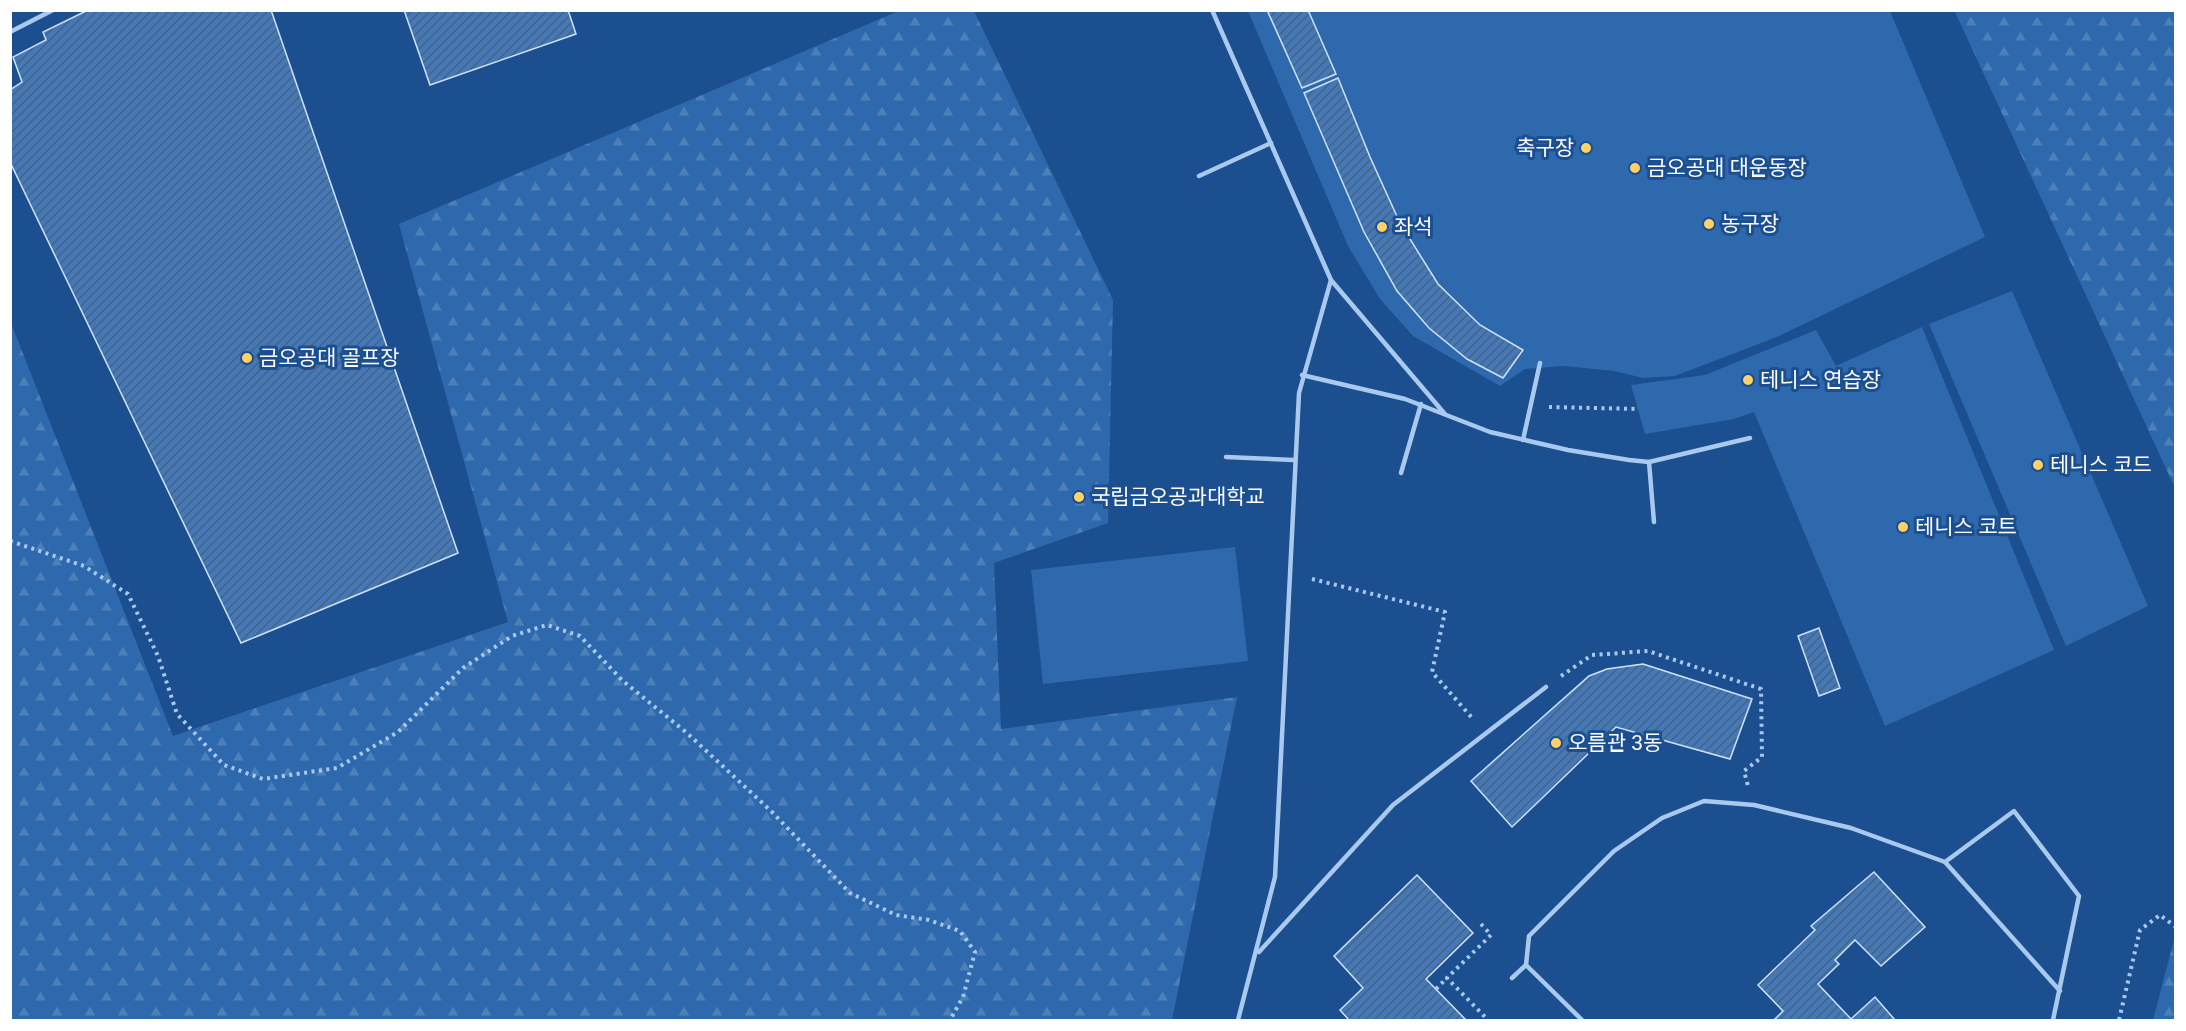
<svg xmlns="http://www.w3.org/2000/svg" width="2186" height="1031" font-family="Roboto,'Noto Sans KR',sans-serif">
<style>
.forest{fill:url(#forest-firs)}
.park{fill:#2e69ad}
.building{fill:url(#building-hatch);stroke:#cfe3fa;stroke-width:1.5}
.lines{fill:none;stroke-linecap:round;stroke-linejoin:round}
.path{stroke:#a9c9ee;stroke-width:4;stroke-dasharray:3 4.5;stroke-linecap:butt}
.lane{stroke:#a9c9ee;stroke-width:4.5}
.poi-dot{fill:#ffd166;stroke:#1b4f8f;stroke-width:2}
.labels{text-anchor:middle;stroke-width:6;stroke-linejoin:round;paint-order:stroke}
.poi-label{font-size:21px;fill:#fff;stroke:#1b4f8f;text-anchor:start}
</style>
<defs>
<pattern id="forest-firs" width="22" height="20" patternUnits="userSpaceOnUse" patternTransform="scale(1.5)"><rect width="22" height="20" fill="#2e69ad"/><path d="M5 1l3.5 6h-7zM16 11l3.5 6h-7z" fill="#4d80b9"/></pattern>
<pattern id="building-hatch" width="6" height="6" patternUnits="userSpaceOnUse" patternTransform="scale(1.5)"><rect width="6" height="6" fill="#4478b7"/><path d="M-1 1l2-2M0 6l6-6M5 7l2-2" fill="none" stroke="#486282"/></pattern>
</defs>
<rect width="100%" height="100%" fill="#1b4f8f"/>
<g class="forest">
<polygon points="901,10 974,11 1113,300 1108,523 994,563 1001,729 1237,697 1172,1020 11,1020 11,323 173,736 508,622 399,224"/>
<polygon points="1955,11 2175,11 2175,488 1956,14"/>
<polygon points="2175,936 2175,1020 2153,1020"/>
</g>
<g class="park">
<polygon points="1248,11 1890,11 1985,237 1777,337 1675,376 1643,378 1614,371 1564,366 1525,369 1500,386 1413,336 1380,299 1348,246"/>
<polygon points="2012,291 2148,606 2066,646 1929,324"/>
<polygon points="1922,327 2054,650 1885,726 1754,412 1734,419 1645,434 1631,385 1705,375 1816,330 1836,366"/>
<polygon points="1235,547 1248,661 1043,684 1031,570"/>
</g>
<g class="building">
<polygon points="88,10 271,10 458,553 241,643 10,162 10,90 22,82 13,57 46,40 43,32"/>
<polygon points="404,10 568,10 576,34 430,85"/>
<polygon points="1267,10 1308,10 1336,74 1302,88"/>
<polygon points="1338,78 1370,157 1400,223 1438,284 1480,325 1523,350 1503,378 1467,359 1429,328 1397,291 1364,232 1304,93"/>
<polygon points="1819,628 1840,688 1819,696 1798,636"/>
<polygon points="1643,664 1752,699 1730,759 1616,727 1512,827 1471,781 1589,676 1607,669"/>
<polygon points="1874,872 1925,927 1881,966 1855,940 1835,960 1839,964 1818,984 1851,1019 1875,997 1895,1020 1774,1020 1783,1011 1758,985 1815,930 1811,926"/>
<polygon points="1417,875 1473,933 1426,979 1466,1020 1349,1020 1340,1010 1363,988 1334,956"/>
</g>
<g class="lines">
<g class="path">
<polyline points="1549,407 1638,409"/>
<polyline points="10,541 84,566 128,594 158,656 177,714 224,765 263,779 337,768 398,732 463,668 512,636 547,625 580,636 623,681 687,733 771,811 850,893 896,915 929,920 960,931 975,952 963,997 950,1020"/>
<polyline points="1312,579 1445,612 1432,672 1473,719"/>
<polyline points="1561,676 1592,655 1648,651 1761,689 1762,757 1744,771 1748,786"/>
<polyline points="1481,924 1491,935 1447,978 1488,1020"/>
<polyline points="1436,989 1447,978"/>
<polyline points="2119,1020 2140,930 2160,915 2176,927"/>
</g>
<g class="lane">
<polyline points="1212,10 1331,280 1444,413"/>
<polyline points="10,32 53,10"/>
<polyline points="1199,176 1271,143"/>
<polyline points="1302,375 1405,399 1490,432 1568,450 1629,460 1649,462 1750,438"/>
<polyline points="1523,440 1540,363"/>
<polyline points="1226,457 1294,460"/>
<polyline points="1649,462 1654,522"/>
<polyline points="1401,473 1421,404"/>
<polyline points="1259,952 1393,805 1546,687"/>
<polyline points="1526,965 1582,1020"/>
<polyline points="1512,978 1526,965 1529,936 1614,851 1662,818 1704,801 1754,805 1851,828 1945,862"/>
<polyline points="1238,1020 1275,877 1299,393 1331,280"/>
<polyline points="2053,1020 2079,896 2014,811 1945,862 2060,991"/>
</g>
</g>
<g class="poi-dot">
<circle cx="1586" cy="148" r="6"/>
<circle cx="1635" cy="168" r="6"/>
<circle cx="1709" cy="224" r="6"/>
<circle cx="1382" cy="227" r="6"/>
<circle cx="247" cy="358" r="6"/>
<circle cx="1748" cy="380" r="6"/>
<circle cx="2038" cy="465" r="6"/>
<circle cx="1079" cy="497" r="6"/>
<circle cx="1903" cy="527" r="6"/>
<circle cx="1556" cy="743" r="6"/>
</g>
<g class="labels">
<g class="poi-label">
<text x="1574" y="155" text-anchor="end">축구장</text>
<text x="1647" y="175">금오공대 대운동장</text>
<text x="1721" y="231">농구장</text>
<text x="1394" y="234">좌석</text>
<text x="259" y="365">금오공대 골프장</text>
<text x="1760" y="387">테니스 연습장</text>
<text x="2050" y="472">테니스 코드</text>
<text x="1091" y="504">국립금오공과대학교</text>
<text x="1915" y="534">테니스 코트</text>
<text x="1568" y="750">오름관 3동</text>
</g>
</g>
<rect width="2186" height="1031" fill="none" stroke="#ffffff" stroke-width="24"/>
</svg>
